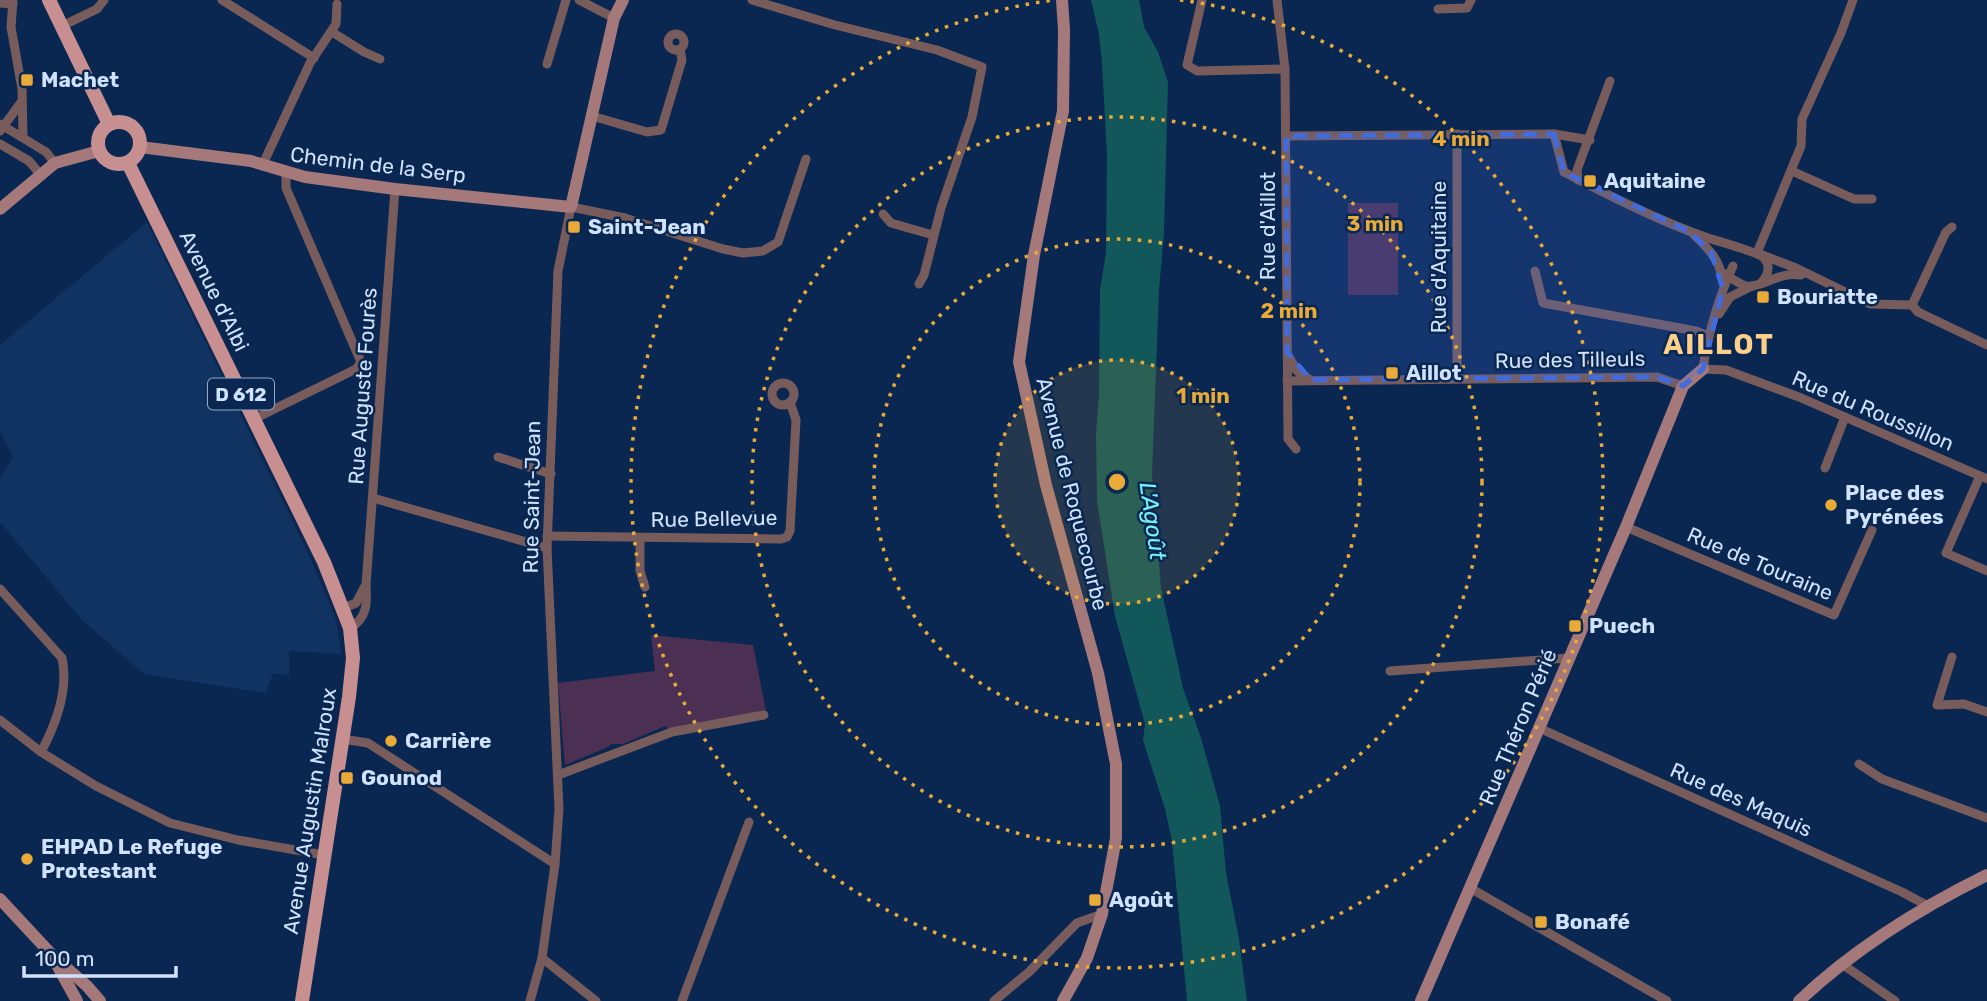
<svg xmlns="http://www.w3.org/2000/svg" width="1987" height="1001" font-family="Rubik,sans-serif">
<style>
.built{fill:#113362}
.green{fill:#4c3054}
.water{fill:#125759}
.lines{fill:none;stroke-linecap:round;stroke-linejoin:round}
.street{stroke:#785c5c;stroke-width:9}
.secondary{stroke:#a57979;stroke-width:12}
.primary{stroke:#c78f90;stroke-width:14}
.marked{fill:#416ce0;fill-opacity:0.2;stroke:#416ce0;stroke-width:5;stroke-dasharray:14 9;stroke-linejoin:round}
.ring{fill:none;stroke:#e9aa38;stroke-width:3.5;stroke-dasharray:3.5 7}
.poi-dot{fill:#e9aa38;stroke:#092751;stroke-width:2.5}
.labels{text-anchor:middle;stroke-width:5;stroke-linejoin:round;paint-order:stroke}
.shield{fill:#092751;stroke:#94aaca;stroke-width:2}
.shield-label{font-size:19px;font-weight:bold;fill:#d0e2fe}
.poi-label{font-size:21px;font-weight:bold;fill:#d0e2fe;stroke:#092751;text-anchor:start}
.street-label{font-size:21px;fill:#d0e2fe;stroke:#092751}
.water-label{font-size:23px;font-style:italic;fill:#76f2f6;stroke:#092751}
.district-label{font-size:28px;font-weight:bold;letter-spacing:2px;fill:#fcd08a;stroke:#092751}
.centre{fill:#e9aa38;stroke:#092751;stroke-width:3.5}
.ring-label{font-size:21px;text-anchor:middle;font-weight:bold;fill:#e9aa38;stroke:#092751;stroke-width:5;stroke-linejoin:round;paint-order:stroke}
</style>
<rect width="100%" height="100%" fill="#092751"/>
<polygon class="built" points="147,222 308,553 333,611 338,630 341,654 289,651 289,676 273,673 266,693 144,674 82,620 0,522 0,479 13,457 0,431 0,345"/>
<g class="green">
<rect x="1348" y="203" width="50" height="92"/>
<polygon points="651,635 753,645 766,711 670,730 665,726 623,744 611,744 608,747 565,765 558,683 655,671"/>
</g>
<polygon class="water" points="1091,0 1139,0 1144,27 1158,52 1168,82 1164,233 1159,290 1152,476 1161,588 1183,688 1201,738 1220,806 1226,873 1239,939 1247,1001 1187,1001 1172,841 1165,809 1143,740 1145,724 1115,616 1097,501 1096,433 1099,396 1100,290 1106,252 1107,156 1102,63 1099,34"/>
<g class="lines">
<g class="street">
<polyline points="13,0 11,27 22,89 23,137"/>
<polyline points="222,0 314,58"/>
<polyline points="579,0 614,18"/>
<polyline points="752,0 835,25 937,50 982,67 972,117 941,208 924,275 919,284"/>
<polyline points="1202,0 1187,65 1197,71 1285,69"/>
<polyline points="1277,0 1285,69 1288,439 1296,449"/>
<polyline points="1853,0 1841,33 1802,119 1801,146 1757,253 1796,268 1870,304 1912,305 1918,312 1987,345"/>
<polyline points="0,3 13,4"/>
<polyline points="1438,9 1467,8 1471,0"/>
<polyline points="62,26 97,9 104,0"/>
<polyline points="332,32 364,52 380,59"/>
<circle cx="676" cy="42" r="8"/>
<polyline points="547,64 566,0"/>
<polyline points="592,116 647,132 661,130 682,60 680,49"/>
<polyline points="0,124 46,152 55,163"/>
<polyline points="0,131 22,101"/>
<polyline points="1457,134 1457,379"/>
<path d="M 1554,134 L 1564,172 C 1610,196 1659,221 1708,238 C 1718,241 1760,253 1764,258 C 1771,266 1768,275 1762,282"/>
<polyline points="1286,136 1554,134 1590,140"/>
<polyline points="0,144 29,161 40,174"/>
<polyline points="262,166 310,63 336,24 337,4"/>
<polyline points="1792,171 1854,199 1872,199"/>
<polyline points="1578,180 1577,170 1610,81"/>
<polyline points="883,214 891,223 933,235"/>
<path d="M 1694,235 C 1707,247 1720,260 1722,278"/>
<path d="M 1733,266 C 1718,299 1708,334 1703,369 L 1726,370 L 1799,397 L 1987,479"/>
<polyline points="1535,271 1543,303 1696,331 1708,336"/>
<path d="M 1721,272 C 1729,276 1738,284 1746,286 C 1760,289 1779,271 1801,275"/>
<polyline points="1912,305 1946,232 1952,227"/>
<polyline points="1719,314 1730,297 1752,286"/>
<polyline points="1289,357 1297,371 1309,379"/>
<polyline points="1287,381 1657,377 1683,386"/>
<circle cx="783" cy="394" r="11"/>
<polyline points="254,419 356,369 361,362 286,188 286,173"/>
<polyline points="498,457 551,474"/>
<polyline points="1825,468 1845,417"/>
<polyline points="1980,476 1946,553 1987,571"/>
<polyline points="373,498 547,548"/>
<polyline points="1626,527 1834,615 1872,530"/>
<polyline points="547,536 781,539 787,537 790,531 796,420 790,402"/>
<polyline points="640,538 640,571 645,587"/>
<path d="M 0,589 L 62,658 C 69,690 56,724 41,752"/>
<polyline points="344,608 356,603 365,586"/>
<path d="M 350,628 C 368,618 367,602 366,585 L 395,189"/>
<polyline points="1952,657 1937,705 1964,704 1987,712"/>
<polyline points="1390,671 1568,658"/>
<polyline points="0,720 41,752 96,786 170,823 238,840 324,855"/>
<polyline points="1539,728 1902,892 1928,906"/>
<polyline points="342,739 368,743 555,864"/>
<polyline points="1859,764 1882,779 1987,818"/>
<polyline points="558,775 672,732 764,715"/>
<polyline points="1470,888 1667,1001"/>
<polyline points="542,958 596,1001"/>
<polyline points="1842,964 1895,1001"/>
<polyline points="530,1001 542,958 555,864 559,809 547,548 558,271 571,207 625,218 723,249 743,253 763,251 778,242 806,159"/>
<polyline points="682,1001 749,822"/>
<polyline points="994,1001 1029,972 1077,923 1102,914"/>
</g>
<g class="secondary">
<polyline points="1062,0 1064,30 1063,111 1034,255 1019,362 1046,485 1098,673 1116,764 1116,838 1102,914 1087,958 1063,1001"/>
<polyline points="140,147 251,161 305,177 395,189 571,207 614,18 623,0"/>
<polyline points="0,209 55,163 99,151"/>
<polyline points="0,899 53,956 87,986 100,1001"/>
<polyline points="56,963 77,1001"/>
<polyline points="1421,1001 1626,527 1683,386 1703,369"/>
<path d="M 1799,1001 C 1853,950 1920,908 1987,875"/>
</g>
<g class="primary">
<polyline points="49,0 109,124"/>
<circle cx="119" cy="143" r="21"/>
<polyline points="128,163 324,562 350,628 353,658 349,697 302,1001"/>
</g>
</g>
<path class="marked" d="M 1554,134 L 1564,172 L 1690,232 L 1711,252 L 1723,289 L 1703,369 L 1683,386 L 1657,377 L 1311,380 L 1287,352 L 1286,136 Z"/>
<circle cx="1117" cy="482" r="122" fill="#e9aa38" fill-opacity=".12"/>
<g class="ring">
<circle cx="1117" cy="482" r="122"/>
<circle cx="1117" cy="482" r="243"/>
<circle cx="1117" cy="482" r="365"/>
<path d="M1180 0A486 486 0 1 1 1054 0"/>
</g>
<g class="poi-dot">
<rect x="20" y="73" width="14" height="14" rx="3.5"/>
<rect x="1583" y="174" width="14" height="14" rx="3.5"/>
<rect x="567" y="220" width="14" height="14" rx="3.5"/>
<rect x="1756" y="290" width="14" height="14" rx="3.5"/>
<rect x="1385" y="366" width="14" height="14" rx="3.5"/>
<circle cx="1831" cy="505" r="7"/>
<rect x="1568" y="619" width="14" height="14" rx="3.5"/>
<circle cx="391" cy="741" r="7"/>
<rect x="340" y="771" width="14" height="14" rx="3.5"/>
<circle cx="27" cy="859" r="7"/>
<rect x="1088" y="893" width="14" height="14" rx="3.5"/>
<rect x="1534" y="915" width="14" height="14" rx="3.5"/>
</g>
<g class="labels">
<rect class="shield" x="208" y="378.5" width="66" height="31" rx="5"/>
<g class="shield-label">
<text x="241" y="401">D 612</text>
</g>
<g class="poi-label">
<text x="41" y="87">Machet</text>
<text x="1604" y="188">Aquitaine</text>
<text x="588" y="234">Saint-Jean</text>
<text x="1777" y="304">Bouriatte</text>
<text x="1406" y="380">Aillot</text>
<text x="1845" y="500">Place des<tspan x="1845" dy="24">Pyrénées</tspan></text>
<text x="1589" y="633">Puech</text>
<text x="405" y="748">Carrière</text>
<text x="361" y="785">Gounod</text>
<text x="41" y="854">EHPAD Le Refuge<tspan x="41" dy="24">Protestant</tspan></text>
<text x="1109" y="907">Agoût</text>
<text x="1555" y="929">Bonafé</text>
</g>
<g class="street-label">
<text transform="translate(378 165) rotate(7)" y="7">Chemin de la Serp</text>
<text transform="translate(1268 226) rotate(-90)" y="7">Rue d'Aillot</text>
<text transform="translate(1439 257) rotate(-90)" y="7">Rue d'Aquitaine</text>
<text transform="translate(214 291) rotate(64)" y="7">Avenue d'Albi</text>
<text transform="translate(1570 360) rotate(-1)" y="7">Rue des Tilleuls</text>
<text transform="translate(363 386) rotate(-86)" y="7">Rue Auguste Fourès</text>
<text transform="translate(1873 411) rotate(23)" y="7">Rue du Roussillon</text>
<text transform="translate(1072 494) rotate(76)" y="7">Avenue de Roquecourbe</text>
<text transform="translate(532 497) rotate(-89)" y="7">Rue Saint-Jean</text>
<text transform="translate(714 519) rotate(-1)" y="7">Rue Bellevue</text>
<text transform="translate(1760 564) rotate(23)" y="7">Rue de Touraine</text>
<text transform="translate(1518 727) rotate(-67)" y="7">Rue Théron Périé</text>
<text transform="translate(1741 800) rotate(24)" y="7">Rue des Maquis</text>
<text transform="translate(310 811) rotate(-81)" y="7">Avenue Augustin Malroux</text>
</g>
<g class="water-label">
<text transform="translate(1153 521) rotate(82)" y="8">L'Agoût</text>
</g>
<g class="district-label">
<text x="1719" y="354">AILLOT</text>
</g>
</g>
<circle cx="1117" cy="482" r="10" class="centre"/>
<g class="ring-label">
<text x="1461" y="146">4 min</text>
<text x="1375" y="231">3 min</text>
<text x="1289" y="318">2 min</text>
<text x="1203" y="403">1 min</text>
</g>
<path d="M24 966v10h152v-10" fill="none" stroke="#d0e2fe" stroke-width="3.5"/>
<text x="35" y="966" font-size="21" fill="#d0e2fe" stroke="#092751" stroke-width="5" paint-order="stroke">100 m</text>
</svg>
